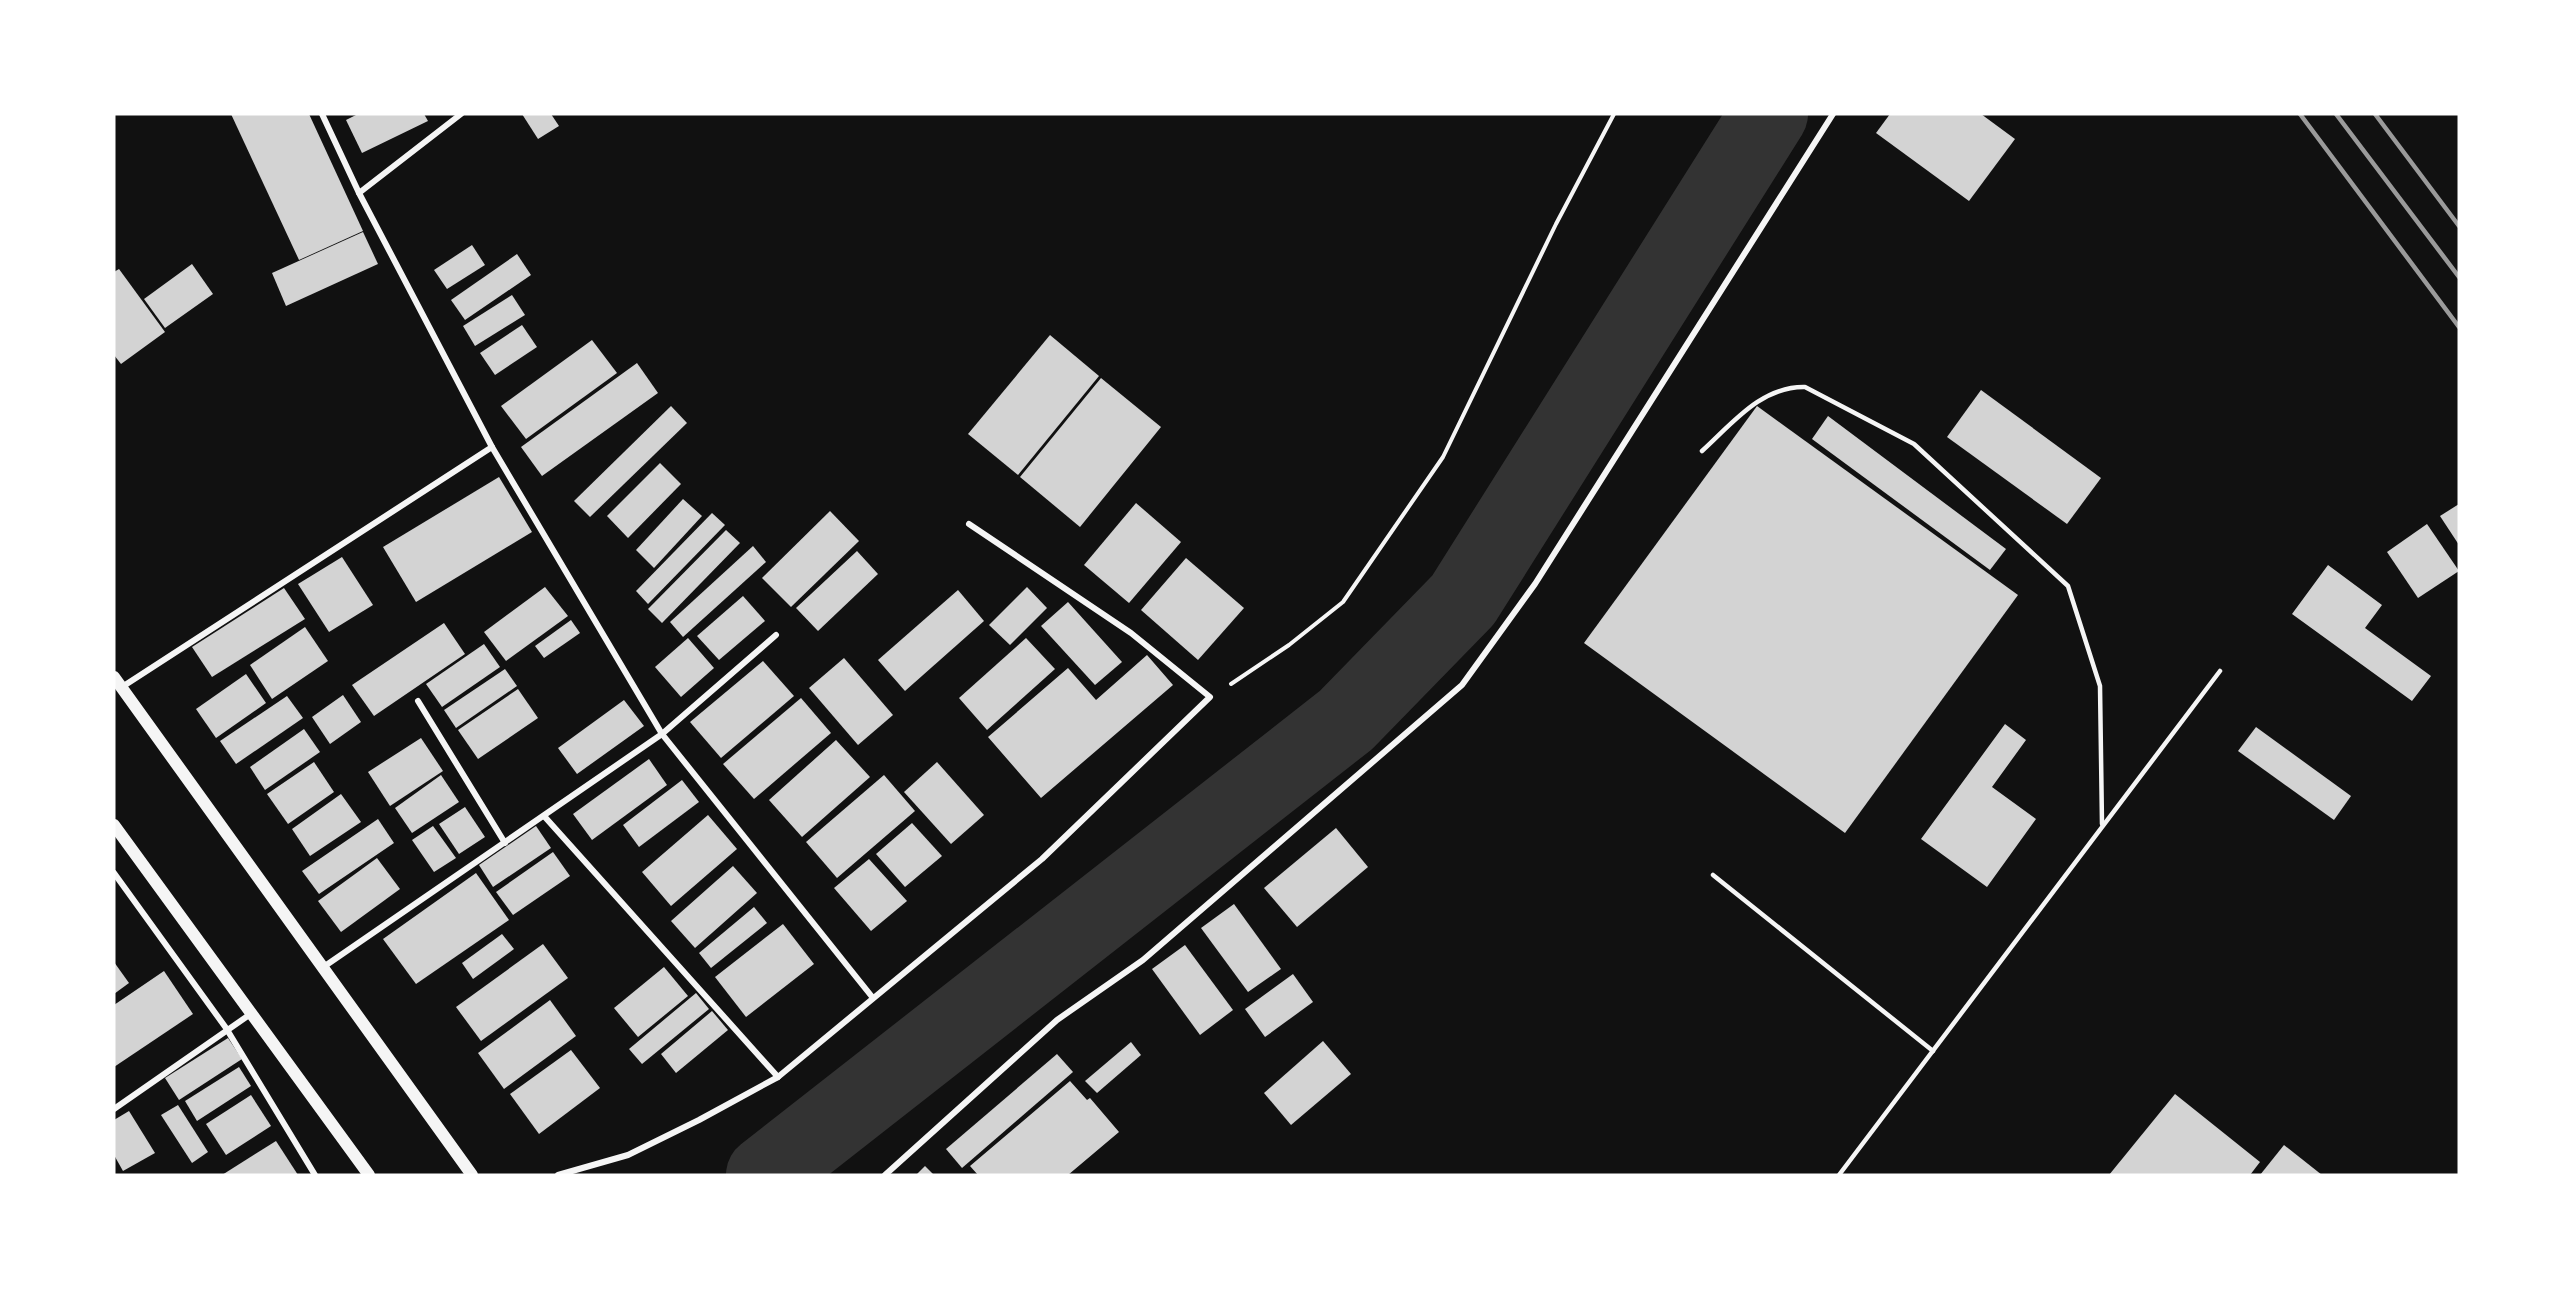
<svg xmlns="http://www.w3.org/2000/svg" width="2573" height="1289" font-family="'Source Sans 3',sans-serif">
<style>
.lines{fill:none;stroke-linecap:round;stroke-linejoin:round}
.river{stroke:#333;stroke-width:78}
.building{fill:#d3d3d3}
.path{stroke:#f5f5f5;stroke-width:4}
.service{stroke:#f5f5f5;stroke-width:4.5}
.minor{stroke:#f5f5f5;stroke-width:6}
.secondary{stroke:#f5f5f5;stroke-width:12}
.rail{stroke:#9a9a9a;stroke-width:4.5}
</style>
<rect width="100%" height="100%" fill="#111"/>
<g class="lines">
<polyline class="river" points="765,1175 1346,720 1463,600 1769,114"/>
</g>
<g class="building">
<polygon points="231,114 309,114 363,231 299,260"/>
<polygon points="358,114 424,114 428,121 362,153 346,120"/>
<polygon points="522,114 551,114 559,126 538,139"/>
<polygon points="1890,114 1981,114 2015,139 1969,201 1876,133"/>
<polygon points="363,232 378,264 286,306 272,273"/>
<polygon points="472,245 485,265 447,289 434,270"/>
<polygon points="517,254 531,275 465,320 451,300"/>
<polygon points="192,264 213,294 165,328 144,299"/>
<polygon points="119,269 165,332 121,364 114,355 114,272"/>
<polygon points="512,295 525,315 475,346 463,326"/>
<polygon points="522,325 537,347 495,375 480,353"/>
<polygon points="1050,335 1099,376 1018,475 968,434"/>
<polygon points="592,340 617,373 526,439 501,406"/>
<polygon points="637,363 658,393 542,476 521,447"/>
<polygon points="1101,378 1161,427 1080,527 1020,477"/>
<polygon points="1981,390 2101,478 2067,524 1947,437"/>
<polygon points="671,406 687,423 590,517 574,501"/>
<polygon points="1757,406 2018,595 1845,833 1584,643"/>
<polygon points="1828,416 2006,549 1990,570 1812,439"/>
<polygon points="660,463 681,484 628,538 607,516"/>
<polygon points="499,477 532,532 416,602 383,547"/>
<polygon points="683,499 702,516 654,568 636,550"/>
<polygon points="1136,503 1181,542 1129,603 1084,565"/>
<polygon points="2459,504 2459,545 2440,516"/>
<polygon points="830,511 859,541 791,607 762,578"/>
<polygon points="712,513 725,525 648,604 636,591"/>
<polygon points="2427,524 2459,571 2418,598 2387,552"/>
<polygon points="726,530 740,543 662,623 648,609"/>
<polygon points="753,546 766,562 683,637 670,622"/>
<polygon points="857,551 878,574 818,631 796,608"/>
<polygon points="342,557 373,605 329,632 298,584"/>
<polygon points="1186,558 1244,608 1198,660 1141,610"/>
<polygon points="2328,565 2382,605 2365,628 2431,676 2412,701 2292,614"/>
<polygon points="545,587 568,616 506,661 484,632"/>
<polygon points="1027,587 1047,608 1010,645 989,625"/>
<polygon points="284,588 305,619 212,677 192,647"/>
<polygon points="958,590 984,621 905,691 878,660"/>
<polygon points="743,596 765,621 719,660 697,636"/>
<polygon points="1068,602 1122,662 1095,685 1041,626"/>
<polygon points="571,620 580,633 544,658 535,646"/>
<polygon points="444,623 465,654 374,716 352,685"/>
<polygon points="305,627 328,661 272,699 250,665"/>
<polygon points="688,638 714,668 681,697 655,667"/>
<polygon points="1026,638 1055,669 987,730 959,698"/>
<polygon points="484,644 500,667 442,707 426,684"/>
<polygon points="1147,655 1173,685 1041,798 988,737 1068,668 1096,700"/>
<polygon points="844,658 893,715 858,745 809,688"/>
<polygon points="763,661 794,696 721,758 690,722"/>
<polygon points="505,669 517,686 456,728 444,710"/>
<polygon points="246,674 266,703 216,738 196,709"/>
<polygon points="518,689 538,718 478,759 458,730"/>
<polygon points="343,695 361,722 330,744 312,717"/>
<polygon points="287,696 303,718 236,764 220,741"/>
<polygon points="801,698 831,733 754,799 723,764"/>
<polygon points="624,700 644,726 577,774 558,748"/>
<polygon points="2005,724 2026,740 1992,787 2036,819 1987,887 1921,839"/>
<polygon points="2256,727 2351,796 2334,820 2238,751"/>
<polygon points="304,729 320,752 265,790 250,767"/>
<polygon points="421,738 443,771 390,806 368,772"/>
<polygon points="836,740 870,777 802,837 769,800"/>
<polygon points="649,759 667,785 592,840 573,814"/>
<polygon points="314,762 334,792 288,824 267,794"/>
<polygon points="937,762 984,815 951,844 904,792"/>
<polygon points="441,775 459,802 412,833 395,808"/>
<polygon points="884,775 915,811 837,878 806,842"/>
<polygon points="682,780 699,802 639,847 623,825"/>
<polygon points="341,794 361,822 310,856 292,829"/>
<polygon points="465,807 485,837 459,854 439,824"/>
<polygon points="708,815 737,849 671,906 642,872"/>
<polygon points="378,819 394,843 319,894 302,871"/>
<polygon points="912,823 942,856 905,887 876,854"/>
<polygon points="433,826 456,858 434,872 412,840"/>
<polygon points="536,826 551,848 493,887 479,865"/>
<polygon points="1336,828 1368,867 1297,927 1264,888"/>
<polygon points="553,852 570,876 513,915 496,892"/>
<polygon points="377,858 400,889 341,932 318,901"/>
<polygon points="869,859 907,901 871,931 834,888"/>
<polygon points="733,866 757,893 695,948 671,921"/>
<polygon points="476,873 509,920 416,984 383,939"/>
<polygon points="1234,904 1281,969 1248,992 1201,928"/>
<polygon points="754,907 767,923 711,968 699,953"/>
<polygon points="783,924 814,964 746,1017 715,977"/>
<polygon points="502,934 514,949 473,979 462,963"/>
<polygon points="543,944 568,978 481,1041 456,1007"/>
<polygon points="1185,945 1233,1010 1200,1035 1152,969"/>
<polygon points="114,962 129,983 114,994"/>
<polygon points="664,967 688,996 638,1037 614,1008"/>
<polygon points="164,971 193,1014 114,1067 114,1005"/>
<polygon points="1293,974 1313,1002 1265,1037 1245,1009"/>
<polygon points="696,993 709,1009 642,1064 629,1049"/>
<polygon points="550,1000 576,1036 504,1089 478,1053"/>
<polygon points="712,1011 728,1030 676,1073 661,1054"/>
<polygon points="228,1038 242,1059 179,1100 165,1078"/>
<polygon points="1323,1041 1351,1074 1291,1125 1264,1093"/>
<polygon points="1131,1042 1141,1055 1097,1093 1085,1081"/>
<polygon points="571,1050 600,1088 539,1134 510,1094"/>
<polygon points="1057,1054 1073,1072 962,1168 946,1149"/>
<polygon points="239,1067 251,1086 197,1121 185,1101"/>
<polygon points="1070,1081 1087,1100 1090,1098 1119,1132 1068,1175 978,1175 970,1166"/>
<polygon points="2175,1094 2260,1162 2250,1175 2109,1175"/>
<polygon points="251,1095 271,1126 226,1155 206,1124"/>
<polygon points="178,1105 208,1152 192,1163 161,1115"/>
<polygon points="129,1111 155,1153 123,1171 114,1155 114,1120"/>
<polygon points="276,1141 298,1175 222,1175"/>
<polygon points="2284,1145 2322,1175 2260,1175"/>
<polygon points="925,1166 934,1175 916,1175"/>
</g>
<g class="lines">
<polyline class="path" points="1231,684 1289,645 1343,602 1443,457 1556,224 1614,114"/>
<g class="service">
<path d="M 1702,451 C 1732,424 1761,386 1805,387 L 1914,444 L 2068,586 L 2100,686 L 2102,824"/>
<polyline points="1713,875 1933,1051"/>
<polyline points="1839,1175 2220,671"/>
</g>
<g class="minor">
<polyline points="322,114 359,193 492,447 662,734 873,998"/>
<polyline points="359,193 461,114"/>
<polyline points="122,687 492,447"/>
<polyline points="418,701 505,843"/>
<polyline points="544,816 778,1077"/>
<polyline points="114,873 226,1028 315,1175"/>
<polyline points="322,968 662,734 776,635"/>
<polyline points="114,1109 252,1013"/>
<polyline points="558,1175 628,1155 699,1120 778,1077 1042,859 1210,697 1131,633 969,524"/>
<polyline points="885,1175 1057,1020 1143,960 1462,685 1535,584 1833,114"/>
</g>
<g class="secondary">
<polyline points="114,677 472,1175"/>
<polyline points="114,825 369,1175"/>
</g>
<g class="rail">
<polyline points="2300,114 2459,327"/>
<polyline points="2336,114 2459,277"/>
<polyline points="2375,114 2459,226"/>
</g>
</g>
<rect width="2573" height="1289" fill="none" stroke="#ffffff" stroke-width="231"/>
</svg>
